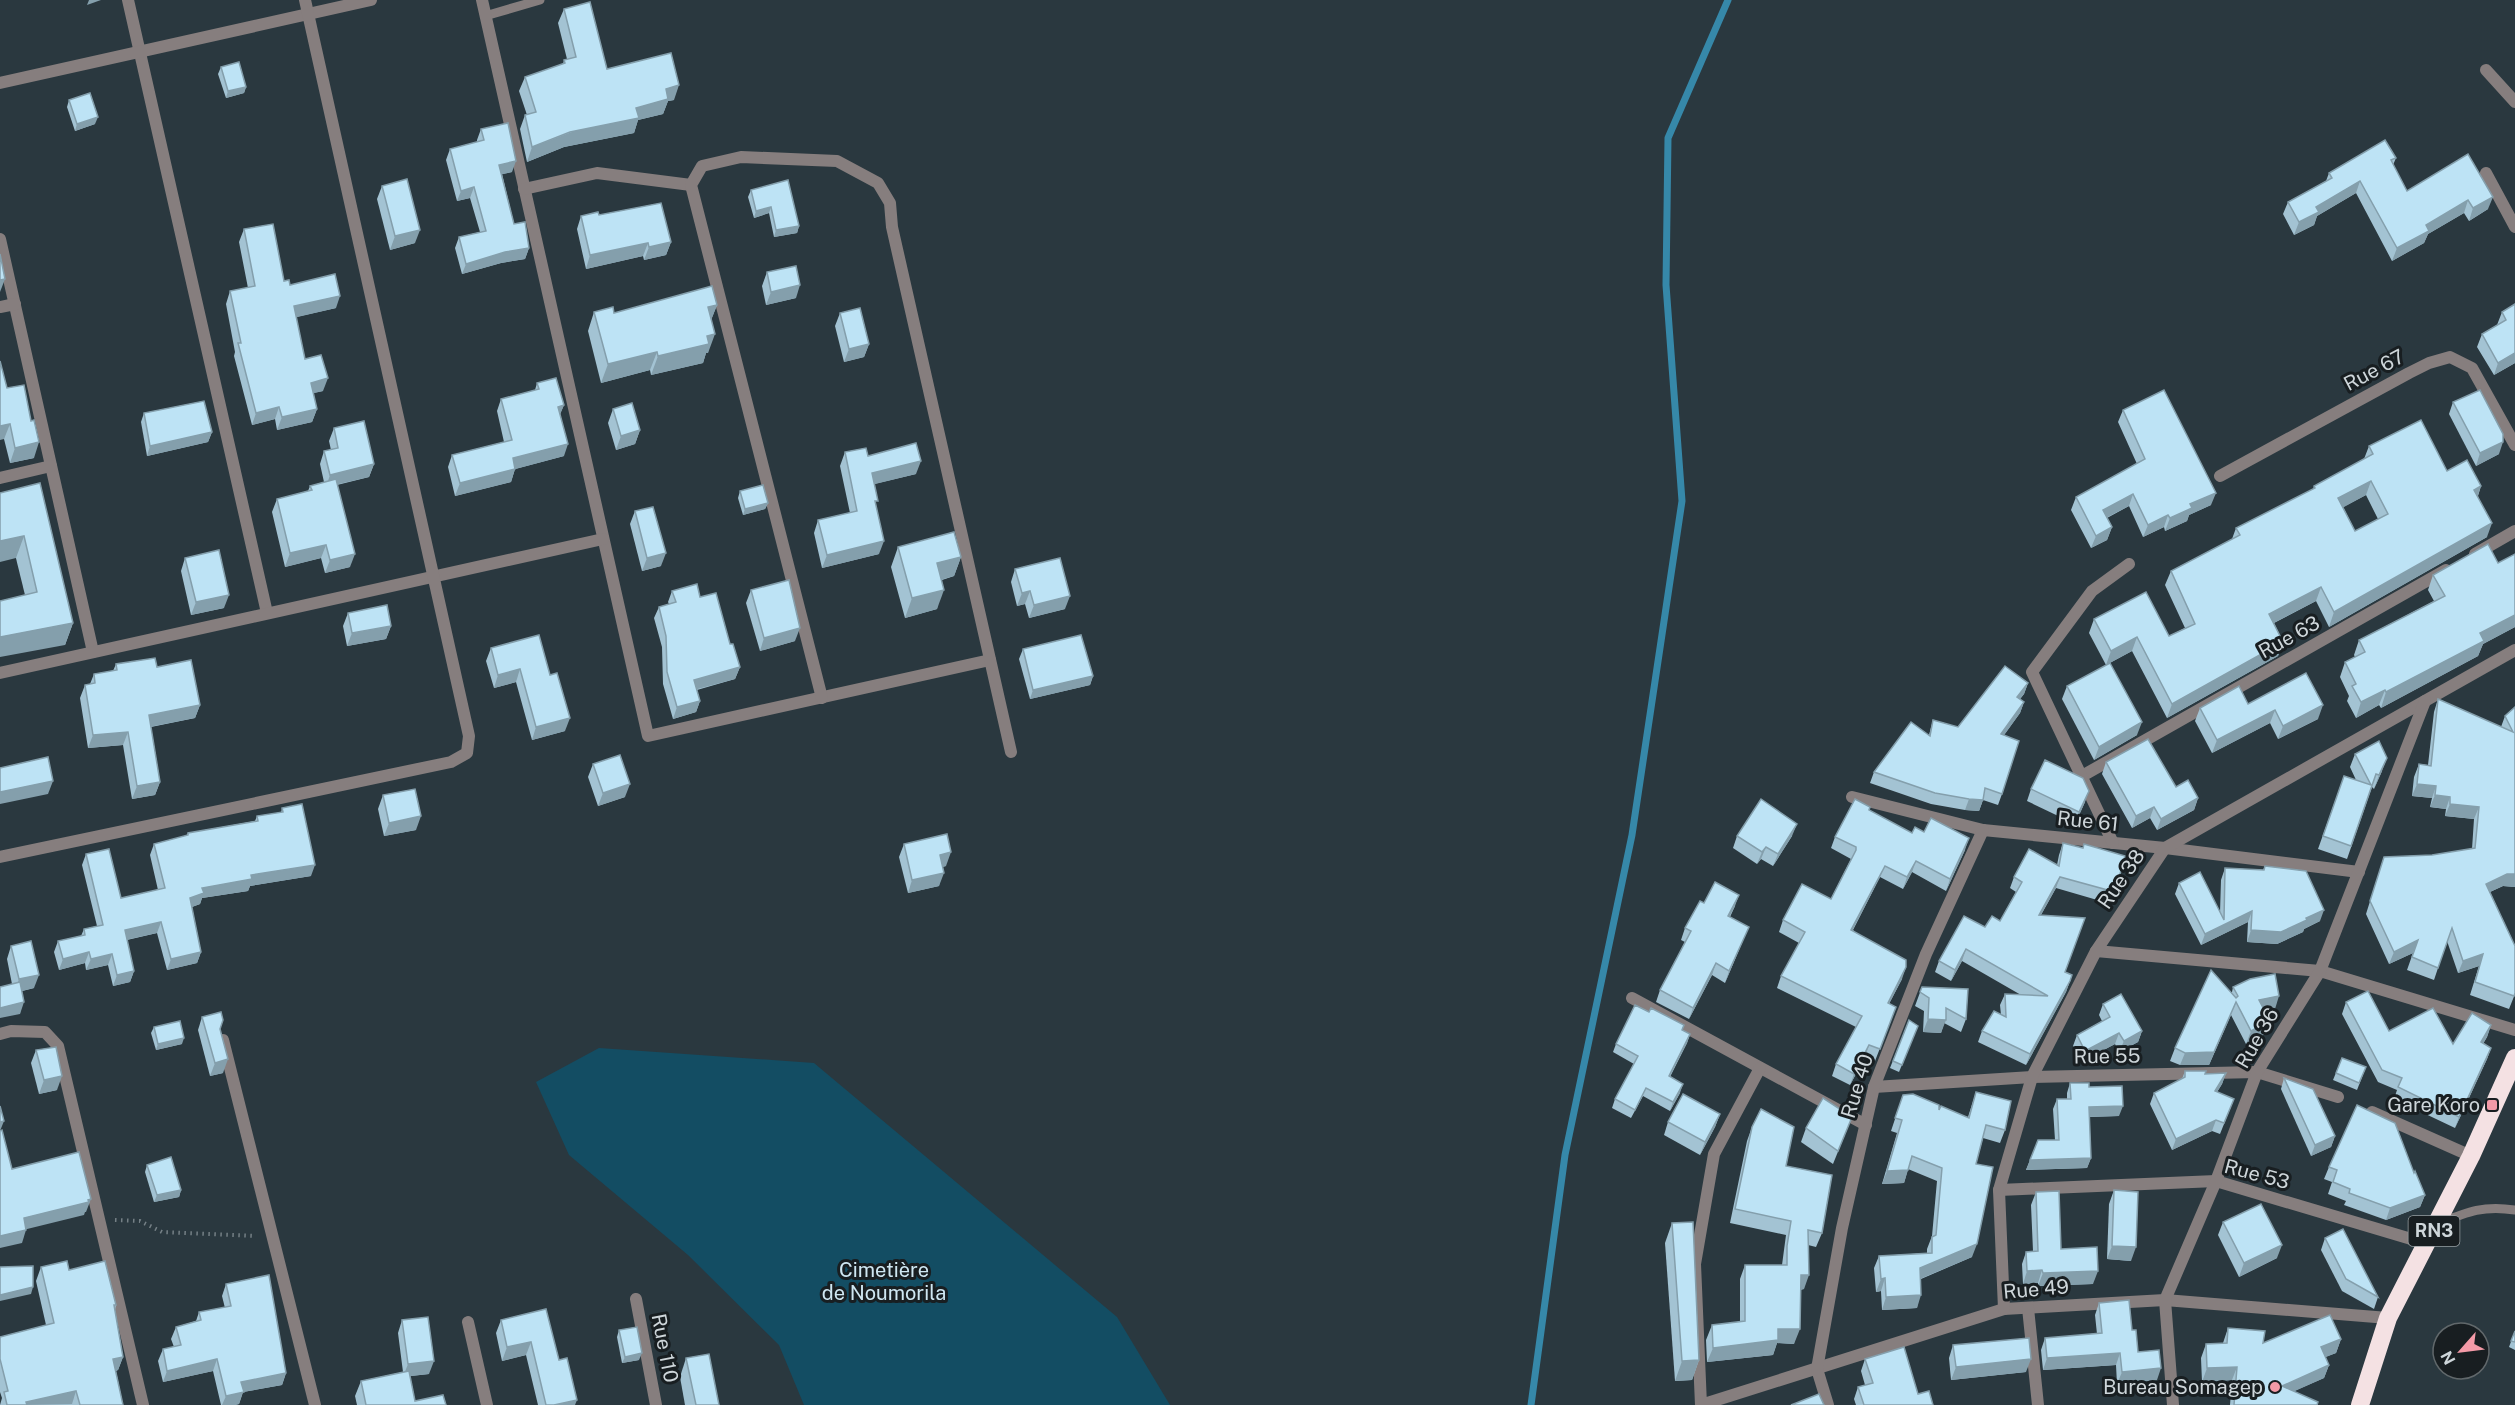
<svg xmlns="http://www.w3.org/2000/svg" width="2515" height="1405" font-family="'Public Sans',sans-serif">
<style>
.green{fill:#134d63}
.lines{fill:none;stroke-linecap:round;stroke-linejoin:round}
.stream{stroke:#3688a9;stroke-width:7}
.path{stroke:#758086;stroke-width:4;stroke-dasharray:1.5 4.5;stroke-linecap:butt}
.lane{stroke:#867e7e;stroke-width:9}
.street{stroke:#867e7e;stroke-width:12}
.highway{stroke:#f4e1e3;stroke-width:18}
.wall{fill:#a3c3d3;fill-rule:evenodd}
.shaded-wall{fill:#849fac}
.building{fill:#bde3f5;stroke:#849fac;stroke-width:1.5;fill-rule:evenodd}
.poi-dot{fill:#f39aa7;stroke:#181e21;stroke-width:2}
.labels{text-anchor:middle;stroke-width:6;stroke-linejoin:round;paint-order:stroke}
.shield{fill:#181e21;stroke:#979fa2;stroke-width:1.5}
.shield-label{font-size:18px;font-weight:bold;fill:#ced6da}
.street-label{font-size:20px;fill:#ced6da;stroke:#181e21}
.poi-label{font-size:20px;fill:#ced6da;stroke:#181e21;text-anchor:end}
.park-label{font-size:20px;fill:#cfe7f2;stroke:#181e21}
</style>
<rect width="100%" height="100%" fill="#2a383f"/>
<polygon class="green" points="599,1048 814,1063 1117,1317 1170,1405 804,1405 779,1345 688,1255 569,1155 536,1082"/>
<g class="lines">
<polyline class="stream" points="1531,1405 1565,1155 1632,835 1682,501 1666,285 1668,138 1728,0"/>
<polyline class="path" points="115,1220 140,1221 162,1232 255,1236"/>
<g class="lane">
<polyline points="485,16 540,0"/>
<path d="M 2437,1224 C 2467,1212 2483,1205 2515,1210"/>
</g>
<g class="street">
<polyline points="128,0 267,613"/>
<polyline points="482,0 648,736 990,660"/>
<polyline points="2486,70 2515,102"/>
<polyline points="0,83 371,0"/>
<polyline points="2486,173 2515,227"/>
<polyline points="524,189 597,173 691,185"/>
<polyline points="0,239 93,652"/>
<polyline points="0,307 15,304"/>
<polyline points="2220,476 2409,373 2429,363 2450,357 2472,368 2515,445"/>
<polyline points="0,478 51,466"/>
<polyline points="2475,554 2515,531"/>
<polyline points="0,673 603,539"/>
<polyline points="822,698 691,185 702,166 741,157 837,161 878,183 890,203 892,227 1011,752"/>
<polyline points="2082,776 2446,570"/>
<polyline points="1852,797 1983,830 2165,848 2359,872"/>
<polyline points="2113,843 2032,672 2092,591 2129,564"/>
<polyline points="0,857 451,762 467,753 469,736 305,0"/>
<polyline points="2096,951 2320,971 2515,1030"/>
<polyline points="1632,998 1866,1125"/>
<polyline points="0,1034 11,1031 45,1032 58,1046 143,1405"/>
<polyline points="223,1040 315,1405"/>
<polyline points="1760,1068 1714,1154 1695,1264 1701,1405 2004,1309 2165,1300 2388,1318"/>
<polyline points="1874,1087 2032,1077 2257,1072 2338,1097"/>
<polyline points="2372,1112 2471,1156"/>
<polyline points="1999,1190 2216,1181 2428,1244"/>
<polyline points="636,1299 656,1405"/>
<polyline points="2028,1308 2038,1405"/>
<polyline points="2004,1309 1999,1190 2032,1077 2096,951 2165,848 2515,650"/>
<polyline points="468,1322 487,1405"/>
<polyline points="1828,1405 1817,1369 1842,1228 1874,1087 1926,954 1983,830"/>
<polyline points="2173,1405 2165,1300 2216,1181 2257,1072 2320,971 2425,701"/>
</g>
<polyline class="highway" points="2360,1405 2388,1318 2471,1156 2515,1058"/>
</g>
<g class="wall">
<polygon points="564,9 607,69 674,100 668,101 663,114 638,120 634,133 564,147 527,162 520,129 525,115 527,115 519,91 525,77 563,64 564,60 567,59 558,23"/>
<polygon points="221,67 246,87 244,93 226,98 218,74"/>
<polygon points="69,100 95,124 75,131 67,107"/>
<polygon points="481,129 512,172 502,174 514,224 529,248 525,259 501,263 462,274 455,248 459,237 480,232 470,198 457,201 446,160 450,149 477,142 477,140"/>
<polygon points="2468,154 2488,209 2469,221 2464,213 2428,234 2424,243 2392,261 2356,193 2317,216 2314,225 2294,235 2283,214 2288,202 2326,181 2329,173 2396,158 2393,165 2407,191"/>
<polygon points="382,186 415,243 390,250 377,199"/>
<polygon points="751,190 799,226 797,233 774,237 769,213 754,218 748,197"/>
<polygon points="581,216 671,242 666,255 644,260 643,256 586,269 577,229"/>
<polygon points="244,229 284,281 290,285 336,308 296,317 305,359 323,391 313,393 317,409 312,422 277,430 275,419 252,425 234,356 235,352 226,304 230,291 248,288 239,242"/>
<polygon points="767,272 796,298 766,305 762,286"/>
<polygon points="2515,304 2515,363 2494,375 2477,347 2482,334 2497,325 2502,312"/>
<polygon points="717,305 711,320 708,353 706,353 703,363 651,375 650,370 601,383 588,331 594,312 614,313"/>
<polygon points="840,313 869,344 864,357 844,362 835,326"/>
<polygon points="537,383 564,405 560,414 564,456 515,469 511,482 455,496 448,467 452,455 504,442 497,411 501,399 535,390"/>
<polygon points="7,388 31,421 34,458 10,463 4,439"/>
<polygon points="2453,402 2499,454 2476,466 2449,414"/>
<polygon points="613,409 640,430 635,444 616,450 608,423"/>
<polygon points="2123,410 2211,505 2189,515 2187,521 2165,531 2164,527 2143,537 2129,506 2107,518 2112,527 2107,540 2091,548 2071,510 2076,497 2137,464 2118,422"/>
<polygon points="144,413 212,432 208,442 147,456 141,422"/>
<polygon points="334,428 374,464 369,477 337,485 350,567 325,573 321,558 285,567 272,512 277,499 308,491 310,486 324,482 320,464 324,451 331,450 329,441"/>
<path d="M 2369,446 L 2447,471 L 2481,486 L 2478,496 L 2487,537 L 2329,627 L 2316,601 L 2274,623 L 2283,642 L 2278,656 L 2167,718 L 2132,651 L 2106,665 L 2089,633 L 2094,619 L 2169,636 L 2185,628 L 2165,585 L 2171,571 L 2232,539 L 2236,528 L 2313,489 L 2314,486 L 2364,459 ZM 2366,495 L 2378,519 L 2355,531 L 2343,507 Z"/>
<polygon points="845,452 868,456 916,474 874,484 879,554 822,568 814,533 818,520 850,513 840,466"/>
<polygon points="740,491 768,503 765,509 743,515 738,498"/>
<polygon points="0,493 73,623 65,645 25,595"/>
<polygon points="635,511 661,566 642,571 630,524"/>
<polygon points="898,547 961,557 954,576 942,580 937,609 905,618 891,567"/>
<polygon points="2515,554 2515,627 2483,644 2478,656 2381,708 2379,705 2356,718 2347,701 2349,696 2340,677 2345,662 2355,657 2354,655 2359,640 2434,601 2428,590 2433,575 2498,563"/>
<polygon points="185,558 224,608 191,615 181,571"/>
<polygon points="1015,569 1065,609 1029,618 1025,604 1017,606 1011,582"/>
<polygon points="751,590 795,641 760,651 746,603"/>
<polygon points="672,591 700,597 730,644 740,667 735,679 697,690 700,701 696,712 673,719 663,684 662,647 654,618 659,607 669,604 668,602"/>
<polygon points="348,613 391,626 386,639 347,646 343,626"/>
<polygon points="491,648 550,675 565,731 532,740 516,682 494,688 486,661"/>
<polygon points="1023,649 1093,676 1090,685 1030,699 1019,659"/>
<polygon points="116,664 157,667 200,705 195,718 151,727 160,782 155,795 132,799 123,745 88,748 80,698 85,685 90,684 94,674 113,671"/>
<polygon points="2028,683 2024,694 2020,699 2024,702 2020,713 2004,735 2002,794 1998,805 1983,800 1979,811 1965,810 1931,804 1870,783 1874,772 1929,735 1933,720 1958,727"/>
<polygon points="2067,686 2137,735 2094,760 2062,699"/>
<polygon points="2438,699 2501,727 2505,716 2515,707 2515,887 2503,886 2490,892 2515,946 2515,994 2509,1009 2470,995 2479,966 2458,973 2447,941 2434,980 2407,970 2413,953 2389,964 2366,914 2384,857 2432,855 2472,849 2474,819 2445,816 2446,809 2430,807 2432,798 2412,796 2414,777 2419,764 2428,765 2434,712"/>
<polygon points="2248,704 2318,719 2278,739 2270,723 2212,753 2195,721 2200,708"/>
<polygon points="2355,754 2382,771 2374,789 2372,787 2347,859 2318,849 2344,776 2356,780 2350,767"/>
<polygon points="2106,762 2176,787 2198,798 2194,810 2157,830 2150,818 2132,828 2102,774"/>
<polygon points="593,764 625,797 598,806 588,777"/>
<polygon points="2031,789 2085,802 2075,824 2027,801"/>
<polygon points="383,795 416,830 384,836 378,809"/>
<polygon points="282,808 311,876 250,886 248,891 202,898 200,904 192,907 201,952 197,963 167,970 157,933 127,940 134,971 130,982 113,986 108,965 86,970 85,963 59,970 54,952 58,941 81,936 84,929 97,926 82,865 86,854 121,898 158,890 150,855 154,844 186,836 188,833 255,821 257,816 281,813"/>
<polygon points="1869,810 1912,833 1924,832 1965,850 1946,891 1912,872 1903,889 1880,877 1853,930 1902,979 1889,1004 1896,1007 1875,1061 1865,1057 1850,1085 1832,1076 1836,1064 1856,1027 1777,988 1781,976 1799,943 1779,932 1783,920 1831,899 1851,859 1831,848 1835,837"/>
<polygon points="1737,836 1792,836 1773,866 1761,859 1757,864 1733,848"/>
<polygon points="2063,843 2115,892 2111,904 2056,888 2041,915 2065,972 2072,975 2066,992 2026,1065 1978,1042 1982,1031 2001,1015 2000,1005 2005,994 2021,995 1962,961 1951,981 1935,972 1939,961 1985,927 2000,921 2016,892 2010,888 2014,877 2057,865 2059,855"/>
<polygon points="904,844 946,866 942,867 939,886 908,893 899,857"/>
<polygon points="2265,866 2320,921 2304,929 2303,932 2277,944 2247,942 2248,922 2201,945 2175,894 2179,883 2220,913 2221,880 2225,868 2263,870"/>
<polygon points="1704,903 1735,906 1730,917 1744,938 1725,983 1712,975 1689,1019 1656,1002 1660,990 1685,942 1681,940 1685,928"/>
<polygon points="11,946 34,988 22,991 20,1014 12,984 7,959"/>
<polygon points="1922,987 1966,1019 1961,1032 1944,1023 1941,1033 1923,1032 1924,1011 1915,1006"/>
<polygon points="2233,987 2275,1009 2265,1011 2270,1021 2265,1034 2246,1044 2231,1015 2209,1065 2180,1065 2170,1061 2175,1048 2232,992"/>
<polygon points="2346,1002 2389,1031 2453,1044 2491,1025 2487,1037 2483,1044 2491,1048 2487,1059 2455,1128 2394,1099 2397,1090 2378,1082 2342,1014"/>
<polygon points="2103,1004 2142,1031 2138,1042 2119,1052 2115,1044 2081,1062 2073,1046 2077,1035 2102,1021 2099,1015"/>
<polygon points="202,1017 220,1029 223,1073 210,1076 198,1030"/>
<polygon points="1909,1020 1918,1026 1899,1072 1890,1068"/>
<polygon points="154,1027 182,1044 156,1050 151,1033"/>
<polygon points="1682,1030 1690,1034 1687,1043 1670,1077 1680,1093 1670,1111 1643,1096 1631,1118 1612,1108 1615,1099 1634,1064 1613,1052 1616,1044"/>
<polygon points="36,1050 57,1090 39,1094 31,1063"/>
<polygon points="2342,1058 2366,1067 2357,1090 2333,1080"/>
<polygon points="2185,1071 2205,1074 2226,1073 2222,1084 2217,1092 2234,1099 2220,1134 2212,1131 2172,1150 2150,1104 2154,1093 2182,1079"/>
<polygon points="2284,1078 2335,1136 2331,1147 2311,1156 2281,1089"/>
<polygon points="2070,1083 2089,1087 2119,1116 2089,1117 2091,1158 2087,1168 2026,1170 2030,1160 2055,1140 2053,1109 2057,1099 2067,1099 2067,1093"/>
<polygon points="1976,1092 2005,1130 2000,1143 1983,1138 1976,1164 1972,1257 1921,1279 1917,1308 1882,1310 1881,1291 1876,1292 1874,1268 1879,1256 1927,1253 1927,1249 1932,1236 1937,1181 1908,1169 1904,1183 1882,1184 1897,1133 1891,1131 1903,1095 1939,1110 1968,1117"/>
<polygon points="1720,1114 1715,1127 1700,1155 1664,1135 1668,1122"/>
<polygon points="1852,1117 1833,1164 1801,1142 1806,1128"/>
<polygon points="1752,1127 1786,1166 1822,1233 1816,1247 1808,1245 1804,1289 1800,1290 1794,1344 1777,1343 1773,1355 1707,1362 1706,1340 1712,1325 1740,1322 1740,1279 1745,1265 1782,1265 1786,1235 1730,1223 1747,1141"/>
<polygon points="147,1165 181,1190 179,1197 154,1202 145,1172"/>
<polygon points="2329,1167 2414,1173 2425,1195 2420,1207 2386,1220 2344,1205 2346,1201 2328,1194 2332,1182 2324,1179"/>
<polygon points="2114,1190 2131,1261 2107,1259 2109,1204"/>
<polygon points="2036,1192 2061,1249 2093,1284 2038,1286 2038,1283 2023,1284 2022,1264 2026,1252 2033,1251 2031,1205"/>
<polygon points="2223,1222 2277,1258 2239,1277 2218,1235"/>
<polygon points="1672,1223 1699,1360 1692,1380 1675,1381 1665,1243"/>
<polygon points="2325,1238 2378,1297 2374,1309 2342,1291 2321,1250"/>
<polygon points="41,1267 69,1270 116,1305 115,1310 123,1357 118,1370 116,1371 123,1405 0,1405 2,1398 0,1392 0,1337 46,1325 36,1281"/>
<polygon points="226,1284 286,1373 282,1385 243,1392 239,1404 235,1405 221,1405 213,1371 163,1382 158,1361 163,1349 174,1347 171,1339 176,1327 196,1321 199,1312 225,1308 222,1296"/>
<polygon points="2099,1303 2132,1330 2138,1352 2157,1380 2117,1384 2116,1365 2043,1370 2041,1350 2045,1338 2097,1334 2095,1315"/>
<polygon points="402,1320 429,1374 410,1376 415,1401 446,1405 357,1405 355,1396 361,1381 403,1372 398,1333"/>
<polygon points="501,1320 559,1360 575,1405 538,1405 526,1355 502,1361 496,1333"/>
<polygon points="2228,1328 2263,1343 2341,1339 2336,1353 2325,1357 2329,1365 2324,1378 2294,1391 2317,1405 2230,1405 2232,1380 2202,1382 2201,1358 2206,1344 2223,1343"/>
<polygon points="619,1330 639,1360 622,1363 617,1337"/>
<polygon points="2515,1331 2515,1350 2509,1347"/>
<polygon points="1953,1345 2026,1372 1951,1380 1949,1358"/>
<polygon points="686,1358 719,1405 685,1405 680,1377"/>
<polygon points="1865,1359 1918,1394 1933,1405 1856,1405 1854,1399 1858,1387 1865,1385 1861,1371"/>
</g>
<g class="shaded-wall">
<polygon points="89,0 101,0 87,5"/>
<polygon points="679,85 674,100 668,101 663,114 638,120 634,133 564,147 527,162 532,147 636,108 666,89"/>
<polygon points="246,87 244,93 226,98 228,91"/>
<polygon points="98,117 95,124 75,131 77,124"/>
<polygon points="516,161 512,172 495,176 499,165"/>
<polygon points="2360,181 2356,193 2317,216 2314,225 2294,235 2299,222 2316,207"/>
<polygon points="474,187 470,198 457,201 461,191"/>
<polygon points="2493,197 2488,209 2469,221 2473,208"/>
<polygon points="2468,200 2464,213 2428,234 2424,243 2392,261 2397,248 2426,225"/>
<polygon points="771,207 769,213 754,218 756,211"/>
<polygon points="799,226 797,233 774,237 776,230"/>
<polygon points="420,230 415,243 390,250 395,236"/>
<polygon points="671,242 666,255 644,260 649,247"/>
<polygon points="648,243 643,256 586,269 590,255"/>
<polygon points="529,248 525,259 501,263 462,274 466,264 505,252"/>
<polygon points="5,279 0,292 0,280"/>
<polygon points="800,285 796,298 766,305 771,292"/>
<polygon points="340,296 336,308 289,319 294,306"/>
<polygon points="717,305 710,323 708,307"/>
<polygon points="715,334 708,353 706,353 703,363 651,375 658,356 707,336"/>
<polygon points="869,344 864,357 844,362 849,349"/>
<polygon points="657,352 650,370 601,383 608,364"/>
<polygon points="2515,353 2515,363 2494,375 2498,363"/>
<polygon points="328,378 323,391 306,395 311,383"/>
<polygon points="564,405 559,417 558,407"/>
<polygon points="279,407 275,419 252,425 256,413"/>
<polygon points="317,409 312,422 277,430 282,417"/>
<polygon points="10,424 4,439 0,440 0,426"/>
<polygon points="640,430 635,444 616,450 621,436"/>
<polygon points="212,432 208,442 147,456 150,446"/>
<polygon points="39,442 34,458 10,463 15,448"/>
<polygon points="2503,442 2499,454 2476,466 2480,453"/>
<polygon points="568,444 564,456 508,471 513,458"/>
<polygon points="921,461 916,474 867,486 872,473"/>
<polygon points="374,464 369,477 326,487 330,475"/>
<polygon points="515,469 511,482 455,496 460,483"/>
<polygon points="2371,481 2366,495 2333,513 2338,498"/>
<polygon points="2481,486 2476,501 2474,490"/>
<polygon points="2216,493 2211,505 2189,515 2187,521 2165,531 2170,518 2190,504"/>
<polygon points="2133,494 2129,506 2098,522 2103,510"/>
<polygon points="768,503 765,509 743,515 745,509"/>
<polygon points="2168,515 2164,527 2143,537 2148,525"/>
<polygon points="2492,523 2487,537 2329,627 2334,612"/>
<polygon points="2112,527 2107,540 2091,548 2096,536"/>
<polygon points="24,536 16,558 0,562 0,541"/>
<polygon points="884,541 879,554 822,568 827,555"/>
<polygon points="326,545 321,558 285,567 290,553"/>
<polygon points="666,553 661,566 642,571 647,558"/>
<polygon points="355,554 350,567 325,573 330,560"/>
<polygon points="961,557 954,576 930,583 937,563"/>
<polygon points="2321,587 2316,601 2264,628 2269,614"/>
<polygon points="944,590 937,609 905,618 912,598"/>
<polygon points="1030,591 1025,604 1017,606 1022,593"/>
<polygon points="229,595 224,608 191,615 196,602"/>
<polygon points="1070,596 1065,609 1029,618 1034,605"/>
<polygon points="2515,615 2515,627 2483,644 2478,656 2381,708 2386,692 2480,633"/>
<polygon points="73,623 65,645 0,657 0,637"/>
<polygon points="391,626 386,639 347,646 352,633"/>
<polygon points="800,628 795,641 760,651 764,638"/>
<polygon points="2137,637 2132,651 2106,665 2111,651"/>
<polygon points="2283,642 2278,656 2167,718 2172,704"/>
<polygon points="740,667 735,679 690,691 694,680"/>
<polygon points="520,669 516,682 494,688 498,675"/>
<polygon points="1093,676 1090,685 1030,699 1033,690"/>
<polygon points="2028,683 2024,694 2013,708 2017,697"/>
<polygon points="2385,690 2379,705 2356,718 2361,702"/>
<polygon points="700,701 696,712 673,719 677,707"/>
<polygon points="2024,702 2020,713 1997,745 2001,734"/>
<polygon points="200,705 195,718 144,728 149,715"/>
<polygon points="2323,705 2318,719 2278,739 2283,726"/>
<polygon points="2275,710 2270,723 2212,753 2217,740"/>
<polygon points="570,718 565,731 532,740 536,727"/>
<polygon points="2142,722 2137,735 2094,760 2099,747"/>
<polygon points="128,732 123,745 88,748 93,735"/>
<polygon points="2387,758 2382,771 2374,789 2379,775"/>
<polygon points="53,781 48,794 0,804 0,792"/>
<polygon points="160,782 155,795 132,799 137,786"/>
<polygon points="630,784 625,797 598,806 603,793"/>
<polygon points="2417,784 2436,786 2432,798 2412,796"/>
<polygon points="2089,791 2085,802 2075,824 2079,812"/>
<polygon points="2435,795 2450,797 2446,809 2430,807"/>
<polygon points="2198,798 2194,810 2157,830 2161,819"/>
<polygon points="1969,799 1983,800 1979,811 1965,810"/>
<polygon points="2450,804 2479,807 2474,819 2445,816"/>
<polygon points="2154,807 2150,818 2132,828 2136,816"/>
<polygon points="421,816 416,830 384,836 389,823"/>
<polygon points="1797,824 1792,836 1773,866 1778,854"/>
<polygon points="1969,838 1965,850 1946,891 1950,879"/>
<polygon points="1766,847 1761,859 1757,864 1762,852"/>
<polygon points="951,852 946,866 935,869 940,855"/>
<polygon points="1916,861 1912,872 1903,889 1907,877"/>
<polygon points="315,865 311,876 250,886 248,891 202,898 200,904 186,909 190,898 202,888 251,875"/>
<polygon points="1885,866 1880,877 1847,941 1851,930"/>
<polygon points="944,873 939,886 908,893 912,880"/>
<polygon points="2507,874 2515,874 2515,887 2503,886 2481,896 2486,884"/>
<polygon points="2060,877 2056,888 2034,927 2039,915"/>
<polygon points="1739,895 1735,906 1724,927 1728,916"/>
<polygon points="2324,910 2320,921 2304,929 2303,932 2277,944 2247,942 2251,930 2306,918"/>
<polygon points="2252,911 2248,922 2201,945 2205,934"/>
<polygon points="161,922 157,933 121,941 125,930"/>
<polygon points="1749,927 1744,938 1725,983 1729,971"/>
<polygon points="2418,940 2413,953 2389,964 2394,952"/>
<polygon points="1966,949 1962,961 1951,981 1955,970"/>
<polygon points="89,952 85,963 59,970 63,959"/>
<polygon points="201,952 197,963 167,970 171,959"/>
<polygon points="112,954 108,965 86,970 91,959"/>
<polygon points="2483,954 2479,966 2458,973 2463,961"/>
<polygon points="1716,963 1712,975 1689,1019 1693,1008"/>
<polygon points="1906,967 1902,979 1883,1015 1888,1003"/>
<polygon points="134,971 130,982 113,986 117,975"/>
<polygon points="39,975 34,988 14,993 19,979"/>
<polygon points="2070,981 2066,992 2026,1065 2030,1054"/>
<polygon points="2279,996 2275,1009 2255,1013 2259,1000"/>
<polygon points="24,1002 20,1014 0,1018 0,1008"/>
<polygon points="2236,1002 2209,1065 2180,1065 2185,1053"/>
<polygon points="1928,1019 1946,1020 1941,1033 1923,1032"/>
<polygon points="2270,1021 2265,1034 2246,1044 2251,1031"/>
<polygon points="2491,1025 2487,1037 2476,1054 2481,1042"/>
<polygon points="2142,1031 2138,1042 2119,1052 2124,1041"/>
<polygon points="2119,1033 2115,1044 2081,1062 2085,1051"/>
<polygon points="1690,1034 1687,1043 1665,1085 1669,1076"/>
<polygon points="184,1038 182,1044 156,1050 158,1044"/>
<polygon points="1869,1045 1865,1057 1850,1085 1854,1074"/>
<polygon points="2491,1048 2487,1059 2455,1128 2459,1117"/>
<polygon points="228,1059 223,1073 210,1076 215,1063"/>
<polygon points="2226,1073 2222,1084 2211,1102 2215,1091"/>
<polygon points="62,1076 57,1090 39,1094 44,1080"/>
<polygon points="1683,1084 1680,1093 1670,1111 1673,1102"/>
<polygon points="2123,1106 2119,1116 2085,1117 2089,1107"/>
<polygon points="1720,1114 1715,1127 1700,1155 1705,1142"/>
<polygon points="2216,1120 2212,1131 2172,1150 2176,1139"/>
<polygon points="4,1121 0,1131 0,1122"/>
<polygon points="2335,1136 2331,1147 2311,1156 2315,1145"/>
<polygon points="2091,1158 2087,1168 2026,1170 2030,1160"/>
<polygon points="1908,1170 1904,1183 1882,1184 1887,1171"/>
<polygon points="181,1190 179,1197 154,1202 157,1195"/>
<polygon points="2425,1195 2420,1207 2386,1220 2390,1208"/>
<polygon points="91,1199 86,1212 85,1212 84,1215 19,1231 24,1218"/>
<polygon points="26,1230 22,1243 0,1248 0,1236"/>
<polygon points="1977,1244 1972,1257 1915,1281 1920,1268"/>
<polygon points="2282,1245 2277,1258 2239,1277 2244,1263"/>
<polygon points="2112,1246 2136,1247 2131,1261 2107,1259"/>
<polygon points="2042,1270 2038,1283 2023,1284 2027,1271"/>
<polygon points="2098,1271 2093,1284 2038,1286 2043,1273"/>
<polygon points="1801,1275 1809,1275 1804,1289 1795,1290"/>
<polygon points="1885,1278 1881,1291 1876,1292 1881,1279"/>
<polygon points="33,1287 31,1294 0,1301 0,1295"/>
<polygon points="1921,1295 1917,1308 1882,1310 1886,1297"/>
<polygon points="1778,1329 1800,1329 1794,1344 1777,1343 1773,1355 1707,1362 1713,1348"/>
<polygon points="2341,1339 2336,1353 2316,1361 2321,1347"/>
<polygon points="531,1342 526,1355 502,1361 507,1347"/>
<polygon points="642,1353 639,1360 622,1363 625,1357"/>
<polygon points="2120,1353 2116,1365 2043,1370 2047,1358"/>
<polygon points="123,1357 118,1370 108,1372 113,1359"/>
<polygon points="217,1359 213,1371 163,1382 167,1371"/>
<polygon points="2031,1359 2026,1372 1951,1380 1956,1367"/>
<polygon points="1699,1360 1692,1380 1675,1381 1682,1361"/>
<polygon points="434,1361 429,1374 403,1377 408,1364"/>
<polygon points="2329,1365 2324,1378 2277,1399 2282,1386"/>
<polygon points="2237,1367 2232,1380 2202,1382 2207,1368"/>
<polygon points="2161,1368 2157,1380 2117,1384 2122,1372"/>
<polygon points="286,1373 282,1385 243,1392 239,1404 235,1405 222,1405 226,1396 241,1382"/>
<polygon points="76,1391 72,1404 25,1405 26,1402"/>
<polygon points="577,1400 575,1405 554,1405"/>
</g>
<g class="building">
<polygon points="590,2 607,69 671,53 679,85 666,89 668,99 636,108 639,118 570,132 532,147 525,115 536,112 525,77 565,63 564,60 576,57 564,9"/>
<polygon points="239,62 246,87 228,91 221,67"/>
<polygon points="90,93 98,117 77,124 69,100"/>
<polygon points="508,123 516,161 499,165 514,224 525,222 529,248 505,252 466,264 459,237 486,231 474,187 461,191 450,149 484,140 481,129"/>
<polygon points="2385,140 2396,158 2391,160 2407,191 2468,154 2493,197 2473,208 2468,200 2426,225 2429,231 2397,248 2360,181 2316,207 2319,212 2299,222 2288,202 2332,178 2329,173"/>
<polygon points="407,179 420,230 395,236 382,186"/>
<polygon points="788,180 799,226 776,230 771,207 756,211 751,190"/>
<polygon points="661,203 671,242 649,247 648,243 590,255 581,216 598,212 599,215"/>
<polygon points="273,224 284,281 289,280 290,285 335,274 340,296 294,306 305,359 321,355 328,378 311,383 317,409 282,417 279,407 256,413 238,343 241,343 230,291 255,286 244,229"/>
<polygon points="0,254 5,279 0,280"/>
<polygon points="796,266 800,285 771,292 767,272"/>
<polygon points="712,286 717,305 708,307 715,334 707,336 709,344 658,356 657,352 608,364 594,312 613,307 614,313"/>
<polygon points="2515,304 2515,353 2498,363 2482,334 2506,320 2502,312"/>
<polygon points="860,308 869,344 849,349 840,313"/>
<polygon points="0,361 7,388 24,385 31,421 34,420 39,442 15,448 10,424 0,426"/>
<polygon points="556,378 564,405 558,407 568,444 513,458 515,469 460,483 452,455 512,440 501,399 539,389 537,383"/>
<polygon points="2164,390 2216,493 2190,504 2192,508 2170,518 2168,515 2148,525 2133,494 2103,510 2112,527 2096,536 2076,497 2145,459 2123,410"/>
<polygon points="2480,390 2503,434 2503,442 2480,453 2453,402"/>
<polygon points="204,401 212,432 150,446 144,413"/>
<polygon points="632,403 640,430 621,436 613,409"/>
<path d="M 2421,420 L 2447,471 L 2467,460 L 2481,486 L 2474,490 L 2492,523 L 2334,612 L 2321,587 L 2269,614 L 2283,642 L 2172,704 L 2137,637 L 2111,651 L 2094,619 L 2146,592 L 2169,636 L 2195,624 L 2171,571 L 2240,535 L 2236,528 L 2315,488 L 2314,486 L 2373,454 L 2369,446 ZM 2371,481 L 2388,514 L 2355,531 L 2338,498 Z"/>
<polygon points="364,421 374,464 330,475 324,451 338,448 334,428"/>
<polygon points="916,443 921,461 872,473 878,501 875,501 884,541 827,555 818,520 857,511 845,452 866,448 868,456"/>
<polygon points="336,479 355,554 330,560 326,545 290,553 277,499 312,490 310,486"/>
<polygon points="40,483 73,623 0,637 0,601 37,592 24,536 0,541 0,493"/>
<polygon points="763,485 768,503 745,509 740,491"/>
<polygon points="653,507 666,553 647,558 635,511"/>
<polygon points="954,532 961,557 937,563 944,590 912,598 898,547"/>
<polygon points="2488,544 2498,563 2515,554 2515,615 2480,633 2484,641 2386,692 2385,690 2361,702 2352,686 2356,684 2345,662 2365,652 2359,640 2445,596 2433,575"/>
<polygon points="219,550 229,595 196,602 185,558"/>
<polygon points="1060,558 1070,596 1034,605 1030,591 1022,593 1015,569"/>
<polygon points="789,580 800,628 764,638 751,590"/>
<polygon points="697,584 700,597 716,593 730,644 733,644 740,667 694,680 700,701 677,707 667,672 666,636 659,607 676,602 672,591"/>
<polygon points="387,605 391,626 352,633 348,613"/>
<polygon points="539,635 550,675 557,673 570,718 536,727 520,669 498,675 491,648"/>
<polygon points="1081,635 1093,676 1033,690 1023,649"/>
<polygon points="155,658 157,667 191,660 200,705 149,715 160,782 137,786 128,732 93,735 85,685 95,683 94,674 117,670 116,664"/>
<polygon points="2110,663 2142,722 2099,747 2067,686"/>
<polygon points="2005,666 2028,683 2017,697 2024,702 2001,734 2019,741 2002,794 1985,788 1983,800 1969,799 1935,793 1874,772 1911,722 1930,736 1933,720 1958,727"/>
<polygon points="2306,673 2323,705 2283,726 2275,710 2217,740 2200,708 2239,686 2248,704"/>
<polygon points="2438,699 2513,732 2505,716 2515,707 2515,874 2507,874 2486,884 2515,946 2515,993 2514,996 2475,982 2483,954 2463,961 2452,928 2438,968 2412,957 2418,940 2394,952 2370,901 2384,857 2432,855 2475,848 2479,807 2450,804 2450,797 2435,795 2436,786 2417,784 2419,764 2431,766"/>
<polygon points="2148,739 2176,787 2188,780 2198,798 2161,819 2154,807 2136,816 2106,762"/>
<polygon points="2379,741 2387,758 2379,775 2376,774 2351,846 2323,836 2344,776 2371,785 2355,754"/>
<polygon points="620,755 630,784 603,793 593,764"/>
<polygon points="48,757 53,781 0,792 0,768"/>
<polygon points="2045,760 2083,778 2089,791 2079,812 2031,789"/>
<polygon points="415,789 421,816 389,823 383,795"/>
<polygon points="1761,799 1797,824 1778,854 1766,847 1762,852 1737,836"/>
<polygon points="1855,799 1870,807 1869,810 1912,833 1915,827 1924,832 1931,818 1969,838 1950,879 1916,861 1907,877 1885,866 1851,930 1906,960 1906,967 1888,1003 1896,1007 1880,1049 1869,1045 1854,1074 1836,1064 1862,1016 1781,976 1805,932 1783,920 1802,884 1831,899 1856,850 1856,847 1835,837"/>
<polygon points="302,804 315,865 251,875 252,879 202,888 204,893 190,898 201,952 171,959 161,922 125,930 134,971 117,975 112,954 91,959 89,952 63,959 58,941 85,935 84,929 103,925 86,854 109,849 121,898 165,888 154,844 188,835 188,833 258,821 257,816 283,812 282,808"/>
<polygon points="947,834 951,852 940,855 944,873 912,880 904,844"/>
<polygon points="2063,843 2083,848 2084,844 2125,856 2115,892 2060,877 2039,915 2085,918 2065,972 2072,975 2070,981 2030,1054 1982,1031 1994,1011 2006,1017 2005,994 2048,996 1966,949 1955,970 1939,961 1964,916 1985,927 1992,916 2000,921 2022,882 2014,877 2029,849 2059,866"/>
<polygon points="2265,866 2306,871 2324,910 2306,918 2307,920 2281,932 2251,930 2252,911 2205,934 2179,883 2200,872 2224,920 2225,868 2264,870"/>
<polygon points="1715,882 1739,895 1728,916 1749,927 1729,971 1716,963 1693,1008 1660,990 1691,931 1685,928 1700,901 1704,903"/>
<polygon points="31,941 39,975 19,979 11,946"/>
<polygon points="2211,970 2236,998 2238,996 2233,987 2250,979 2275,974 2279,996 2259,1000 2270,1021 2251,1031 2236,1002 2214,1052 2185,1053 2175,1048"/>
<polygon points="20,982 24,1002 0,1008 0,987"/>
<polygon points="1922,987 1968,989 1966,1019 1946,1008 1946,1020 1928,1019 1929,998 1920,992"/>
<polygon points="2368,991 2389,1031 2433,1008 2453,1044 2472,1013 2491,1025 2481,1042 2491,1048 2459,1117 2398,1087 2402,1078 2382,1070 2346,1002"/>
<polygon points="2121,994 2142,1031 2124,1041 2119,1033 2085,1051 2077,1035 2110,1017 2103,1004"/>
<polygon points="1635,1005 1649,1012 1651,1008 1684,1025 1682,1030 1690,1034 1669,1076 1683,1084 1673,1102 1646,1088 1635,1110 1615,1099 1638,1056 1616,1044"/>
<polygon points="221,1012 223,1020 220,1029 228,1059 215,1063 202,1017"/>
<polygon points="1909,1020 1918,1026 1902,1065 1893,1061"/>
<polygon points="180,1021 184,1038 158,1044 154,1027"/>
<polygon points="56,1047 62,1076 44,1080 36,1050"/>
<polygon points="2342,1058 2366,1067 2359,1083 2336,1073"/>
<polygon points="2185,1071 2206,1071 2205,1074 2226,1073 2215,1091 2234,1099 2224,1123 2216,1120 2176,1139 2154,1093 2185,1077"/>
<polygon points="2284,1078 2313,1089 2335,1136 2315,1145"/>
<polygon points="2070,1083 2089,1083 2089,1087 2122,1086 2123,1106 2089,1107 2091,1158 2030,1160 2038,1140 2059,1140 2057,1099 2071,1099"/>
<polygon points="1976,1092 2011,1101 2005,1130 1986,1125 1976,1164 1993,1167 1977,1244 1920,1268 1921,1295 1886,1297 1885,1278 1881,1279 1879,1256 1932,1253 1932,1237 1936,1235 1942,1168 1912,1156 1908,1170 1887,1171 1902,1120 1895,1118 1903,1095 1913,1094 1939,1105 1939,1110 1941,1106 1969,1118"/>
<polygon points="1683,1094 1720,1114 1705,1142 1668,1122"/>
<polygon points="1823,1098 1852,1117 1838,1151 1806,1128"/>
<polygon points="2357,1105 2395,1123 2414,1173 2415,1171 2425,1195 2390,1208 2349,1193 2350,1189 2333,1182 2337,1170 2329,1167"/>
<polygon points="0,1106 4,1121 0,1122"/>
<polygon points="1761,1109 1794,1127 1786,1166 1832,1175 1822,1233 1808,1230 1809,1275 1801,1275 1800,1329 1778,1329 1778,1340 1713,1348 1712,1325 1745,1321 1745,1265 1787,1265 1787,1246 1791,1221 1735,1209 1752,1127"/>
<polygon points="2,1130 12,1169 79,1152 91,1199 88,1200 89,1202 24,1218 26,1230 0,1236 0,1131"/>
<polygon points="171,1157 181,1190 157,1195 147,1165"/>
<polygon points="2114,1190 2138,1192 2136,1247 2112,1246"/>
<polygon points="2059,1191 2061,1249 2097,1247 2098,1271 2043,1273 2042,1270 2027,1271 2026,1252 2038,1251 2036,1192"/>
<polygon points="2261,1204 2282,1245 2244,1263 2223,1222"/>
<polygon points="1693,1222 1699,1360 1682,1361 1672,1223"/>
<polygon points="2343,1229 2378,1297 2346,1279 2325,1238"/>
<polygon points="67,1261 69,1270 105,1261 116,1305 114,1305 123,1357 113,1359 123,1405 80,1405 76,1391 26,1402 27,1405 7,1405 4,1392 8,1391 0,1359 0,1337 54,1323 41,1267"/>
<polygon points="33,1266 33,1287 0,1295 0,1267"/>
<polygon points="269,1275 286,1373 241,1382 244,1392 226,1396 217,1359 167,1371 163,1349 181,1345 176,1327 201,1320 199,1312 231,1306 226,1284"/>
<polygon points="2129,1300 2132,1330 2136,1330 2138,1352 2159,1350 2161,1368 2122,1372 2120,1353 2047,1358 2045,1338 2102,1333 2099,1303"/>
<polygon points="546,1309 559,1360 567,1358 577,1400 554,1405 546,1405 531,1342 507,1347 501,1320"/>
<polygon points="2330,1315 2341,1339 2321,1347 2329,1365 2282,1386 2318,1402 2317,1405 2234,1405 2237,1367 2207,1368 2206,1344 2227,1343 2228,1328 2265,1331 2263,1343"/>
<polygon points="428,1317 434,1361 408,1364 402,1320"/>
<polygon points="637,1327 642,1353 625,1357 619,1330"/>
<polygon points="2515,1331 2515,1342 2511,1341"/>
<polygon points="2029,1338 2031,1359 1956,1367 1953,1345"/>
<polygon points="1904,1347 1918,1394 1929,1391 1933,1405 1864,1405 1858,1387 1873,1383 1865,1359"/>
<polygon points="709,1354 719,1405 696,1405 686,1358"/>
<polygon points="409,1371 415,1401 443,1395 446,1405 366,1405 361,1381"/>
<polygon points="1819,1394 1824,1405 1791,1405"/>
</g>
<g class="poi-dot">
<rect x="2486" y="1099" width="12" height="12" rx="3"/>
<circle cx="2275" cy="1387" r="6"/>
</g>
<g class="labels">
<rect class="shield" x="2408.5" y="1216" width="51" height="30" rx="4.5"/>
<g class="shield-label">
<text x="2434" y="1237">RN3</text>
</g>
<g class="street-label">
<text transform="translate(2374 370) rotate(-28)" y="7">Rue 67</text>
<text transform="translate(2289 637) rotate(-29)" y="7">Rue 63</text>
<text transform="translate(2088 821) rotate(6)" y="7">Rue 61</text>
<text transform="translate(2121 879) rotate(-56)" y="7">Rue 38</text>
<text transform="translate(2257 1038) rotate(-60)" y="7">Rue 36</text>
<text transform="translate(2107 1056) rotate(-1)" y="7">Rue 55</text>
<text transform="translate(1857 1086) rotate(-73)" y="7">Rue 40</text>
<text transform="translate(2257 1174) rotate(15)" y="7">Rue 53</text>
<text transform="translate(2036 1289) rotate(-5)" y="7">Rue 49</text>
<text transform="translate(665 1348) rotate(79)" y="7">Rue 110</text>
</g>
<g class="poi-label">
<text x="2480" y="1112">Gare Koro</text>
<text x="2263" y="1394">Bureau Somagep</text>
</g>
<g class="park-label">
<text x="884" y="1277">Cimetière<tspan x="884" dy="23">de Noumorila</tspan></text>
</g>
</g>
<g transform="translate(2461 1351) rotate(242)"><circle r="28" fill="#181e21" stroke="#61686b" stroke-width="1.5"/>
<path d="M0-4.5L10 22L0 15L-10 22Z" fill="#f39aa7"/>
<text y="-9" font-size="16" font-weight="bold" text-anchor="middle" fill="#ced6da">N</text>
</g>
</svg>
